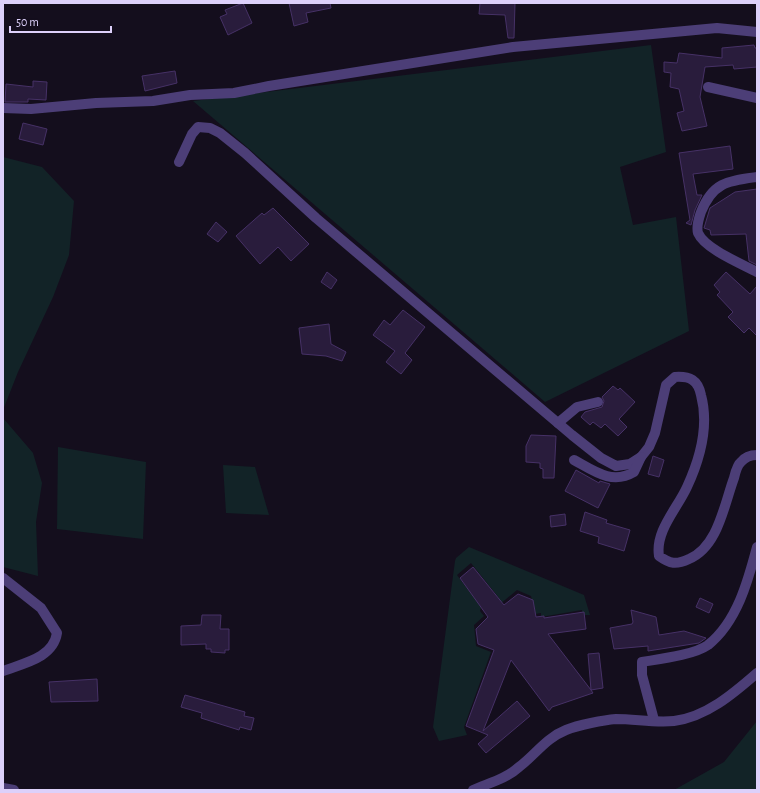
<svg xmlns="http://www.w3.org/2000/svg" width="760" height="793" font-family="'Alegreya Sans',sans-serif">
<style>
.green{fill:#122327}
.building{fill:#291c3c;stroke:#463166}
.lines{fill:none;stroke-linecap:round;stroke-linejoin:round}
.minor{stroke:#4c3e77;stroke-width:10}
</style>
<rect width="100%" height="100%" fill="#140e1d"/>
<g class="green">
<polygon points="651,45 666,152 620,167 633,225 676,217 689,331 545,402 193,101"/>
<polygon points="3,157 42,167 74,201 69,255 53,297 18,372 3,410"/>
<polygon points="3,418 33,453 42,483 36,522 38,576 3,567"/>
<polygon points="58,447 146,462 143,539 57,529"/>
<polygon points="223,465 255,467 269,515 226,513"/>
<polygon points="469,547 584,595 590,615 582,615 582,610 541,617 541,613 535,614 531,596 517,590 499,605 496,601 499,598 471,563 457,575 481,607 480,611 484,616 474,625 476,646 491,652 464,727 467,735 439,741 433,727 455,561 456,558"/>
<polygon points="757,721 757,790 674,790 724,762"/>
</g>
<g class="building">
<polygon points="243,3 252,23 228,35 220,17 227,14 225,10"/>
<polygon points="289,3 330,3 331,8 306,13 308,22 294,26"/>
<polygon points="480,3 515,3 514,38 508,38 505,15 479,14"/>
<polygon points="754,45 755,48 757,48 757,67 734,69 733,65 705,67 700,97 707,126 682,131 677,113 684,111 679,89 670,87 671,73 664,72 664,62 677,63 679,53 722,58 722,48"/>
<polygon points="175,71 177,83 145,91 142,76"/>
<polygon points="33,81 47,82 46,100 28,99 28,102 5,102 6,84 33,87"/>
<polygon points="23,123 47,129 43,145 19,139"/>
<polygon points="730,146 733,169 693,174 697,195 702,195 695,210 691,225 686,223 690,220 679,153"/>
<polygon points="757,189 757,265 749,261 746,234 711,235 710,230 704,228 710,208 735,192"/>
<polygon points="273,208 309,244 291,261 278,247 260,264 236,236 262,213 264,215"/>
<polygon points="216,222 227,232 218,242 207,234"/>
<polygon points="327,272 337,280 331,289 321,282"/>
<polygon points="726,272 750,294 757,286 757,336 749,328 744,333 728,317 733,312 717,295 720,292 714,285"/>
<polygon points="403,310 425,327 405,353 412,360 401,374 386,362 395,351 373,335 384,320 390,325"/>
<polygon points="329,324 331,344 346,352 342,361 326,356 302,354 299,328"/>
<polygon points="613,386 618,390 620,388 635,402 619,419 627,427 618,436 605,424 601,428 593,422 590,425 581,417 585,412 602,407 604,401 602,397"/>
<polygon points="531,435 556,436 554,478 543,478 543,469 540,468 540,463 526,462 526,446"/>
<polygon points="653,456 664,460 659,477 648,474"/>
<polygon points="576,470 599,483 600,481 610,484 598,508 565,491"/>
<polygon points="585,512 607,520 606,523 630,530 624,551 598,543 599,537 580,531"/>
<polygon points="565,514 566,525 551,527 550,516"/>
<polygon points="473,567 504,605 518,594 533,600 536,617 544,616 544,618 584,612 586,629 548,634 591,690 588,654 599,653 603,688 591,690 593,693 552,707 549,711 511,660 483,731 517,701 530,716 486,753 478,744 488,735 466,726 494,650 478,644 476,629 488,617 460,578"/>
<polygon points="700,598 713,604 709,613 696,607"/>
<polygon points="631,610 656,617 659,635 684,631 706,638 699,643 648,651 648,646 614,649 610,628 632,624 633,622"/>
<polygon points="202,615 221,615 220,629 229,629 229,650 225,650 225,653 211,652 211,649 206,649 206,644 181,645 181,626 201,625"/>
<polygon points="97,679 98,701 51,702 49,682"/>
<polygon points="185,695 245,712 244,716 254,718 251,730 240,727 239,730 201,718 202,713 181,707"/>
</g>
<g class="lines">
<g class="minor">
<polyline points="708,87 757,98"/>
<polyline points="3,108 31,109 96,103 153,101 190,95 234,93 269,86 513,47 717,28 757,32"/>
<path d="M 179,162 L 192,134 L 198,127 L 210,128 L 220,133 L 245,153 L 316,218 L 572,435 L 601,458 L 616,466 L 630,464 L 641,457 L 649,447 L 655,433 L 666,385 L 675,377 C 690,376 698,380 701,395 C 709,425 700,459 687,487 C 677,509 655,531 659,556 C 670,564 676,565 689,559 C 718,547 724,505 734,478 C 735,474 737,465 741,462 C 745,457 751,455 757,455"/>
<path d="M 757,177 C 728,181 713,182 701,212 C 699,218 696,226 698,233 C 705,249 742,264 757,272"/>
<polyline points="558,423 577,407 598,402"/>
<path d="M 574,460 C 594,471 612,485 634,472 L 641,457"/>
<path d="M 3,578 L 41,608 L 57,633 C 53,658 24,663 3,671"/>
<path d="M 654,720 L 642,675 L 642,662 C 660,659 694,655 708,645 C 737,622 748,581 757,547"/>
<polyline points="3,788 14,790"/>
<path d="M 473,790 C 489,783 506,779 519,767 C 536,754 546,738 566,730 C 578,725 604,720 616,719 C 635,719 655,723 674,721 C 706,717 733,694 757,673"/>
</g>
</g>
<rect width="760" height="793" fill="none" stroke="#ddd0fa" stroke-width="8"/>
<path d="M10 26v6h101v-6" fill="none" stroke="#ddd0fa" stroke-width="2"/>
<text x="16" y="26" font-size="12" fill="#ddd0fa" stroke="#140e1d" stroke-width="3" paint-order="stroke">50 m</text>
</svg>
